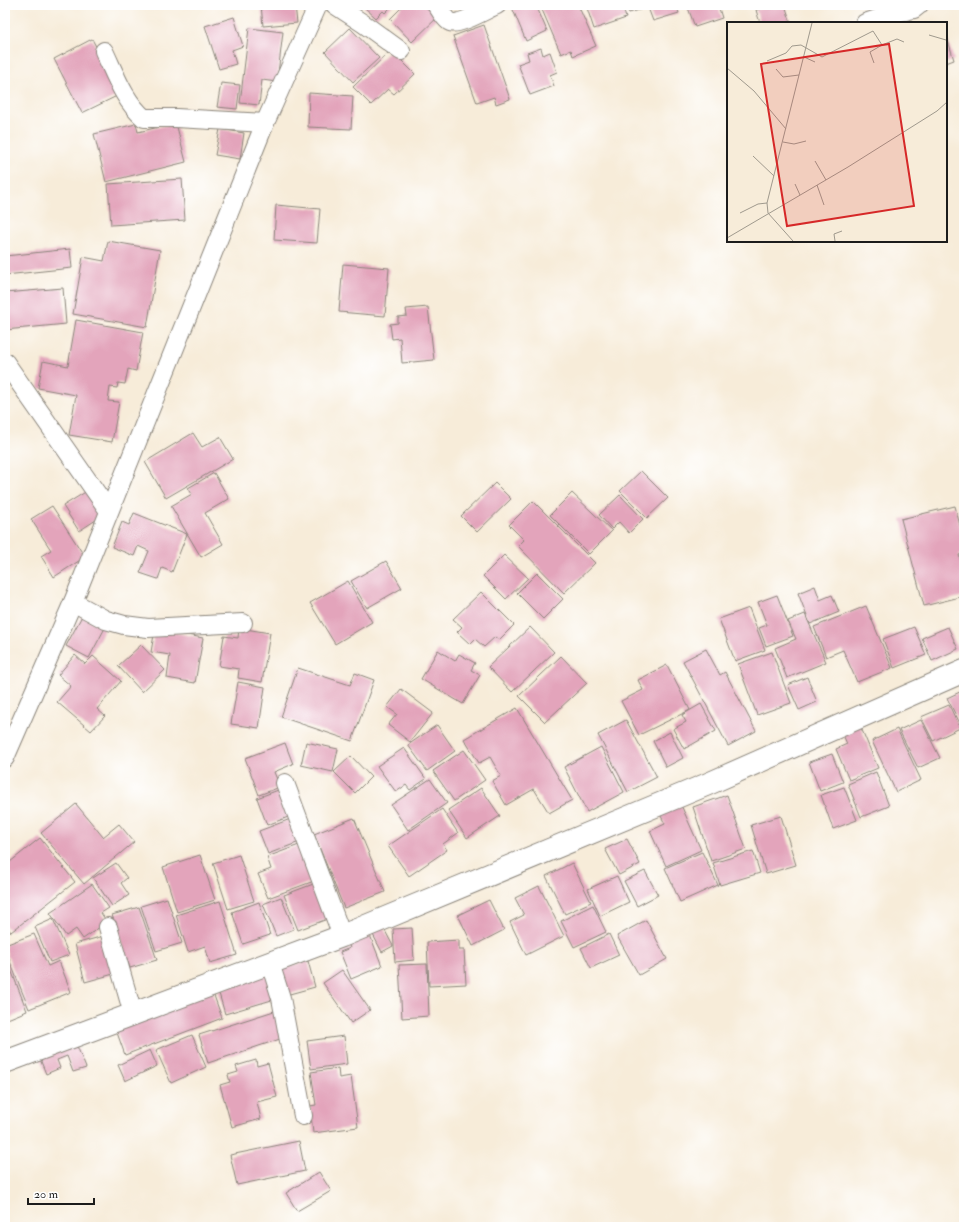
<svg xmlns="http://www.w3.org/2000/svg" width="969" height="1232" font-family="'IM FELL Double Pica',serif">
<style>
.building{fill:#e3a4bb}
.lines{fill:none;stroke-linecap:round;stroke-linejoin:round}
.minor-casing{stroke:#8a847a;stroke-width:20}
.tertiary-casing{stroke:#8a847a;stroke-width:24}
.minor{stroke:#fff;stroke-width:18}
.tertiary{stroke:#fff;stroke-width:22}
.inset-road{fill:none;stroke:#9f998d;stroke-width:1}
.view{fill:#d62828;fill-opacity:0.15;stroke:#d62828;stroke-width:2}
.inset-edge{fill:none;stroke:#1c1c1c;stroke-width:2}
</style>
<rect width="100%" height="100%" fill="#fff"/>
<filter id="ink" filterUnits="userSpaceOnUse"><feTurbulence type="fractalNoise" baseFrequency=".025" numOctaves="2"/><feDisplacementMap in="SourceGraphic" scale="8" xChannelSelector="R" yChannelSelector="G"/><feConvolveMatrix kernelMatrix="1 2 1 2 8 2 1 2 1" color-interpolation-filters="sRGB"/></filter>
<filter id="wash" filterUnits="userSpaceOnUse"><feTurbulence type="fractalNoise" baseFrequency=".012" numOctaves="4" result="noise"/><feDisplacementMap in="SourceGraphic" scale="16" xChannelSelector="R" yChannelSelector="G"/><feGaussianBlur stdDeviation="0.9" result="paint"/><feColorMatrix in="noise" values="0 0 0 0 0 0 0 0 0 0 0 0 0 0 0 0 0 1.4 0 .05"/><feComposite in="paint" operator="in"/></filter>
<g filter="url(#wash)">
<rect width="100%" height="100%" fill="#f7ecd9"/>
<g id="blocks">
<g class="building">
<polygon points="261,5 295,5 297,23 263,26"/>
<polygon points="365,5 393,5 385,13 383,11 376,18 364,7"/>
<polygon points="404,5 434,5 442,13 412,42 390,19"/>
<polygon points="511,5 536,5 547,31 526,41"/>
<polygon points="540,5 578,5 596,46 573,56 571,50 561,54"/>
<polygon points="586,5 622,5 626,18 594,29"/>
<polygon points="626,5 645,5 646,8 629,13"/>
<polygon points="647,5 676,5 679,13 653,21"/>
<polygon points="687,5 718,5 722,18 695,27"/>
<polygon points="773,5 785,5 791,23 760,23 756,10"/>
<polygon points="234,17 243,46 232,50 236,64 219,69 205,26"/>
<polygon points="484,25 510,99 496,104 494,97 477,103 453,36"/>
<polygon points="249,28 283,32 277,82 262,80 259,105 240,103"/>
<polygon points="350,28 379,58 353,82 325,52"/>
<polygon points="946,34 954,60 946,63"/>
<polygon points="92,39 121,94 82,113 54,59"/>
<polygon points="541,48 543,55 550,52 557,72 550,75 554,86 530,95 518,64 529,60 527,53"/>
<polygon points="391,50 415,74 394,94 388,89 371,105 353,87"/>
<polygon points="221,83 240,85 237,109 217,107"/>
<polygon points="309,93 353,96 351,129 308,127"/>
<polygon points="176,123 186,162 106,182 94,134 136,124 138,132"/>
<polygon points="220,129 244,133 240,159 215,155"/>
<polygon points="182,179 185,220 111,225 108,184"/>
<polygon points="276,205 320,209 317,243 274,240"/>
<polygon points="108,241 160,250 147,327 73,314 83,257 104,261"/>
<polygon points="70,249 72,268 5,275 5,256"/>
<polygon points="343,264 389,268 385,316 339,312"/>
<polygon points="63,288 66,324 5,330 5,293"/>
<polygon points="428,307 434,360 402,363 400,338 392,339 390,324 398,323 398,317 407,316 406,309"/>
<polygon points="76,320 143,332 136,371 128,369 125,384 118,383 117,388 110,387 108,401 119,402 112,442 69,435 76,395 38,388 43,361 68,366"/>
<polygon points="193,433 202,447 220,437 233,459 166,498 145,462"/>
<polygon points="641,471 668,498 647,518 620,491"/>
<polygon points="214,473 229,499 205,513 223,544 201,557 171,506 192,494 188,488"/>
<polygon points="495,483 511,499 477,532 461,516"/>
<polygon points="87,491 102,516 79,531 63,506"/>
<polygon points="572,493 612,531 589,554 550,515"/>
<polygon points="620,495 643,519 629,533 619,522 612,529 599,515"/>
<polygon points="533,501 595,563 564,593 518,546 524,540 509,525"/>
<polygon points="52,506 85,557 54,577 41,556 51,550 31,519"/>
<polygon points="955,506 964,541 964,553 959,555 964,572 964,596 924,606 901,519"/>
<polygon points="134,513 187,534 172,572 162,568 158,579 140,573 149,551 138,546 134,556 112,547 122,522 129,525"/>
<polygon points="504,555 528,578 506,599 483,576"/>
<polygon points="386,561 402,588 367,608 351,581"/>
<polygon points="537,573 563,599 543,619 517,593"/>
<polygon points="348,581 372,622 335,644 310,603"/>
<polygon points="815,586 820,600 832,595 839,612 810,624 798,593"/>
<polygon points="481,592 514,625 499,640 495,637 484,647 475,639 470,644 457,632 462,627 453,619"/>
<polygon points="777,595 793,636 766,646 759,628 767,625 758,602"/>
<polygon points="866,606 892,668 857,682 843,650 826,657 814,627"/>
<polygon points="749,608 765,650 735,661 719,619"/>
<polygon points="805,614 826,662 787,678 775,648 796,639 788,621"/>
<polygon points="82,616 105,628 89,658 66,646"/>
<polygon points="530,627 554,652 512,692 488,667"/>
<polygon points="914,627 926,655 894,668 883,639"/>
<polygon points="948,627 958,649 932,661 922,638"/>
<polygon points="239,628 270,633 262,682 238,678 239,669 219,666 224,636 238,638"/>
<polygon points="155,629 203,638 195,683 167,678 170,655 151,652"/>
<polygon points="141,645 165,670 142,692 118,666"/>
<polygon points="706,649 720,675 725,672 756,731 728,746 683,661"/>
<polygon points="438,650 455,661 459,654 475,663 471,670 480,675 463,704 421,679"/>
<polygon points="772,652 791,703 757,715 738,664"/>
<polygon points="75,655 85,664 93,656 121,681 97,709 105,716 91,731 57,702 71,686 58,675"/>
<polygon points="561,656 587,683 545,722 519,696"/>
<polygon points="667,665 690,710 639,735 621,701 643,690 638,680"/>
<polygon points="298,668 350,685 355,673 374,680 352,741 281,717"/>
<polygon points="807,677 817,702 799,710 788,685"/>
<polygon points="238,682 265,687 259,728 231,724"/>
<polygon points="401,689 433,713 410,742 388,725 397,714 387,707"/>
<polygon points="964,690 964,726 962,727 947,698"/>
<polygon points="701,704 716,731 684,749 673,729 686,722 682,715"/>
<polygon points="949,705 960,728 933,741 921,717"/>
<polygon points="517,708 572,800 549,813 534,789 506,805 492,781 501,776 490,757 479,763 464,739"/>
<polygon points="626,720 657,777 628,792 598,735"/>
<polygon points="921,720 940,758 918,768 899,730"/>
<polygon points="859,723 878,768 849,780 836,749 847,744 841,730"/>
<polygon points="437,725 455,751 427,771 408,745"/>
<polygon points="897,729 921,780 896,792 872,741"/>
<polygon points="670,732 683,758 666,767 653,741"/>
<polygon points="306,742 338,749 333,772 301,765"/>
<polygon points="285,743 293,764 274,772 280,787 259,795 245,758"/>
<polygon points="601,747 624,792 587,812 564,767"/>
<polygon points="404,748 426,779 410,790 406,785 396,792 377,766"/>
<polygon points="464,750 485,780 454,801 433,771"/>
<polygon points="832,754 843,782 820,791 809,762"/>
<polygon points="351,756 371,777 355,793 334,772"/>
<polygon points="876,772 889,806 861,817 848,784"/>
<polygon points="430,779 447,803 408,830 391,805"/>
<polygon points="844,787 857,820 833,829 821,795"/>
<polygon points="481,788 500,816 467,838 448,810"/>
<polygon points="281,789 291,816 267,825 257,798"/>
<polygon points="727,795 746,849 711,861 693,807"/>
<polygon points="76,804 103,837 119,824 134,842 84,884 41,833"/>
<polygon points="681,805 701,850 666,866 650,831 665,824 660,814"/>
<polygon points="442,809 458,833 443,844 447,850 409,876 388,846"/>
<polygon points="781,816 796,865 766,874 751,825"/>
<polygon points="293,818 302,841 268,854 259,831"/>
<polygon points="354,818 385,892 344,908 314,834"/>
<polygon points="40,838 75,882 11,932 5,925 5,866"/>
<polygon points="627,839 640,864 619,875 605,849"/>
<polygon points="299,845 314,881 268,898 258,874 271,869 267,857"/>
<polygon points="753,851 760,873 720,885 713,863"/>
<polygon points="702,852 718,885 680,902 665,868"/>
<polygon points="200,855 215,900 177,912 163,867"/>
<polygon points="239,855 254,901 228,909 213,863"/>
<polygon points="116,863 127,878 121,883 129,895 112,906 93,878"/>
<polygon points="572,863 591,902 565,914 546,876"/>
<polygon points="645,871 658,895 637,906 624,881"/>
<polygon points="617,876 629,902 600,916 588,889"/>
<polygon points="316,883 330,918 298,930 284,895"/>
<polygon points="92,884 109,908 101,913 107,922 83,939 76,929 66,936 50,913"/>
<polygon points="539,886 564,936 526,955 510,922 524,915 515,898"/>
<polygon points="281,897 294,929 276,936 263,904"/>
<polygon points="167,898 182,943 156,951 141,906"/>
<polygon points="489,900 504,930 473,946 458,915"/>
<polygon points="220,901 237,955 210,963 205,946 188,952 176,915"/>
<polygon points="259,902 270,935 243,944 232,912"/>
<polygon points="593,905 606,932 574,947 561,921"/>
<polygon points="139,907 157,960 130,968 112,915"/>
<polygon points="53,919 69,955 50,962 35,927"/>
<polygon points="646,920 667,959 639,975 617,936"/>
<polygon points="381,923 393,946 382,952 370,929"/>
<polygon points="412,928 414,960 395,962 393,929"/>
<polygon points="368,930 382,966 351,979 340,952 350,948 346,939"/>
<polygon points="34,934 48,966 59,961 71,992 29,1009 5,949 5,945"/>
<polygon points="609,934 619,955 591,968 581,948"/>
<polygon points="107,935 117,973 85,982 75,944"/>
<polygon points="459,940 459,950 464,950 466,984 429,986 427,942"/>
<polygon points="308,961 315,987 286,995 279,969"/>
<polygon points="8,962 27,1011 5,1020 5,963"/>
<polygon points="427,964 429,1016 402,1018 399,965"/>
<polygon points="342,970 370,1010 351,1023 323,983"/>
<polygon points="267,975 275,999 225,1014 218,990"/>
<polygon points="212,990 222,1018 125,1055 115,1027"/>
<polygon points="274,1011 283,1038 208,1063 199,1035"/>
<polygon points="192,1035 206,1067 171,1083 156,1050"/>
<polygon points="344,1036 347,1064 311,1069 307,1041"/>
<polygon points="75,1041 86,1068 73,1072 67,1056 57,1060 60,1068 46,1074 40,1059"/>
<polygon points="150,1050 157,1066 125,1081 118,1065"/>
<polygon points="256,1060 257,1066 268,1063 277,1097 257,1102 261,1119 232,1127 220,1085 230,1082 228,1075 238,1072 236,1066"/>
<polygon points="338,1068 339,1078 351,1076 358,1127 313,1133 310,1106 316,1105 311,1072"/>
<polygon points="299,1141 305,1171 237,1185 230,1155"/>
<polygon points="319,1172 331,1191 297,1211 286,1193"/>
</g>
</g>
</g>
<g filter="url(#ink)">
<use href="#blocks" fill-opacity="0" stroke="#8a847a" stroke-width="1"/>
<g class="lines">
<g class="minor-casing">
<g id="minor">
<polyline points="335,5 364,24 401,51"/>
<path d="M 436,5 C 440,9 445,20 450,22 C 459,26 487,9 497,5"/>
<polyline points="865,23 892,14 914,9 919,5"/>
<path d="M 104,51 C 115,74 124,101 144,118 L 176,118 L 265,123"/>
<polyline points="5,362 109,511"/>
<polyline points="73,602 106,620 124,625 148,628 243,623"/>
<polyline points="5,758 73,602 265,123 318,5"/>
<polyline points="285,783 342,936"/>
<polyline points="108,927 133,1014"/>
<polyline points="270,963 281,998 303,1116"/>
</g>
</g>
<g class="tertiary-casing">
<polyline id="tertiary" points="5,1062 342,936 708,784 964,671"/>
</g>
<use href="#minor" class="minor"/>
<use href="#tertiary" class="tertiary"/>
</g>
</g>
<g transform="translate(727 22)">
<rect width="220" height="220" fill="#f7ecd9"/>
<path class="inset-road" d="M 202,13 L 219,18M 155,23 L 170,17 L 177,20M 77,35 L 88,40M 40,39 L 59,31 L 65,24 L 74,23 L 95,35 L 146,9 L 155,23 L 143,30 L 147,41M 0,46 L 27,69 L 59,107M 49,47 L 56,55 L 72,53M 56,120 L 67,122 L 79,119M 26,134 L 47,154M 88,139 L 99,158M 68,162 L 73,173M 90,163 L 97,183M 13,191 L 31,182 L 40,181M 0,216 L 121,145 L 210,89 L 220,80M 66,219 L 41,191 L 40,181 L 85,1M 108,219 L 107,212 L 115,209"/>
<path class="view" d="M 162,22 L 187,184 L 60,204 L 34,42 Z"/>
<rect width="220" height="220" class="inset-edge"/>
</g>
<rect width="969" height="1232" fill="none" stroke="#fff" stroke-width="20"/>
<path d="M28 1198v6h66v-6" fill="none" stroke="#1c1c1c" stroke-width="2"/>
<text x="34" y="1198" font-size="12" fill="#1c1c1c" stroke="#ffffff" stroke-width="3" paint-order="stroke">20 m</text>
</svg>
